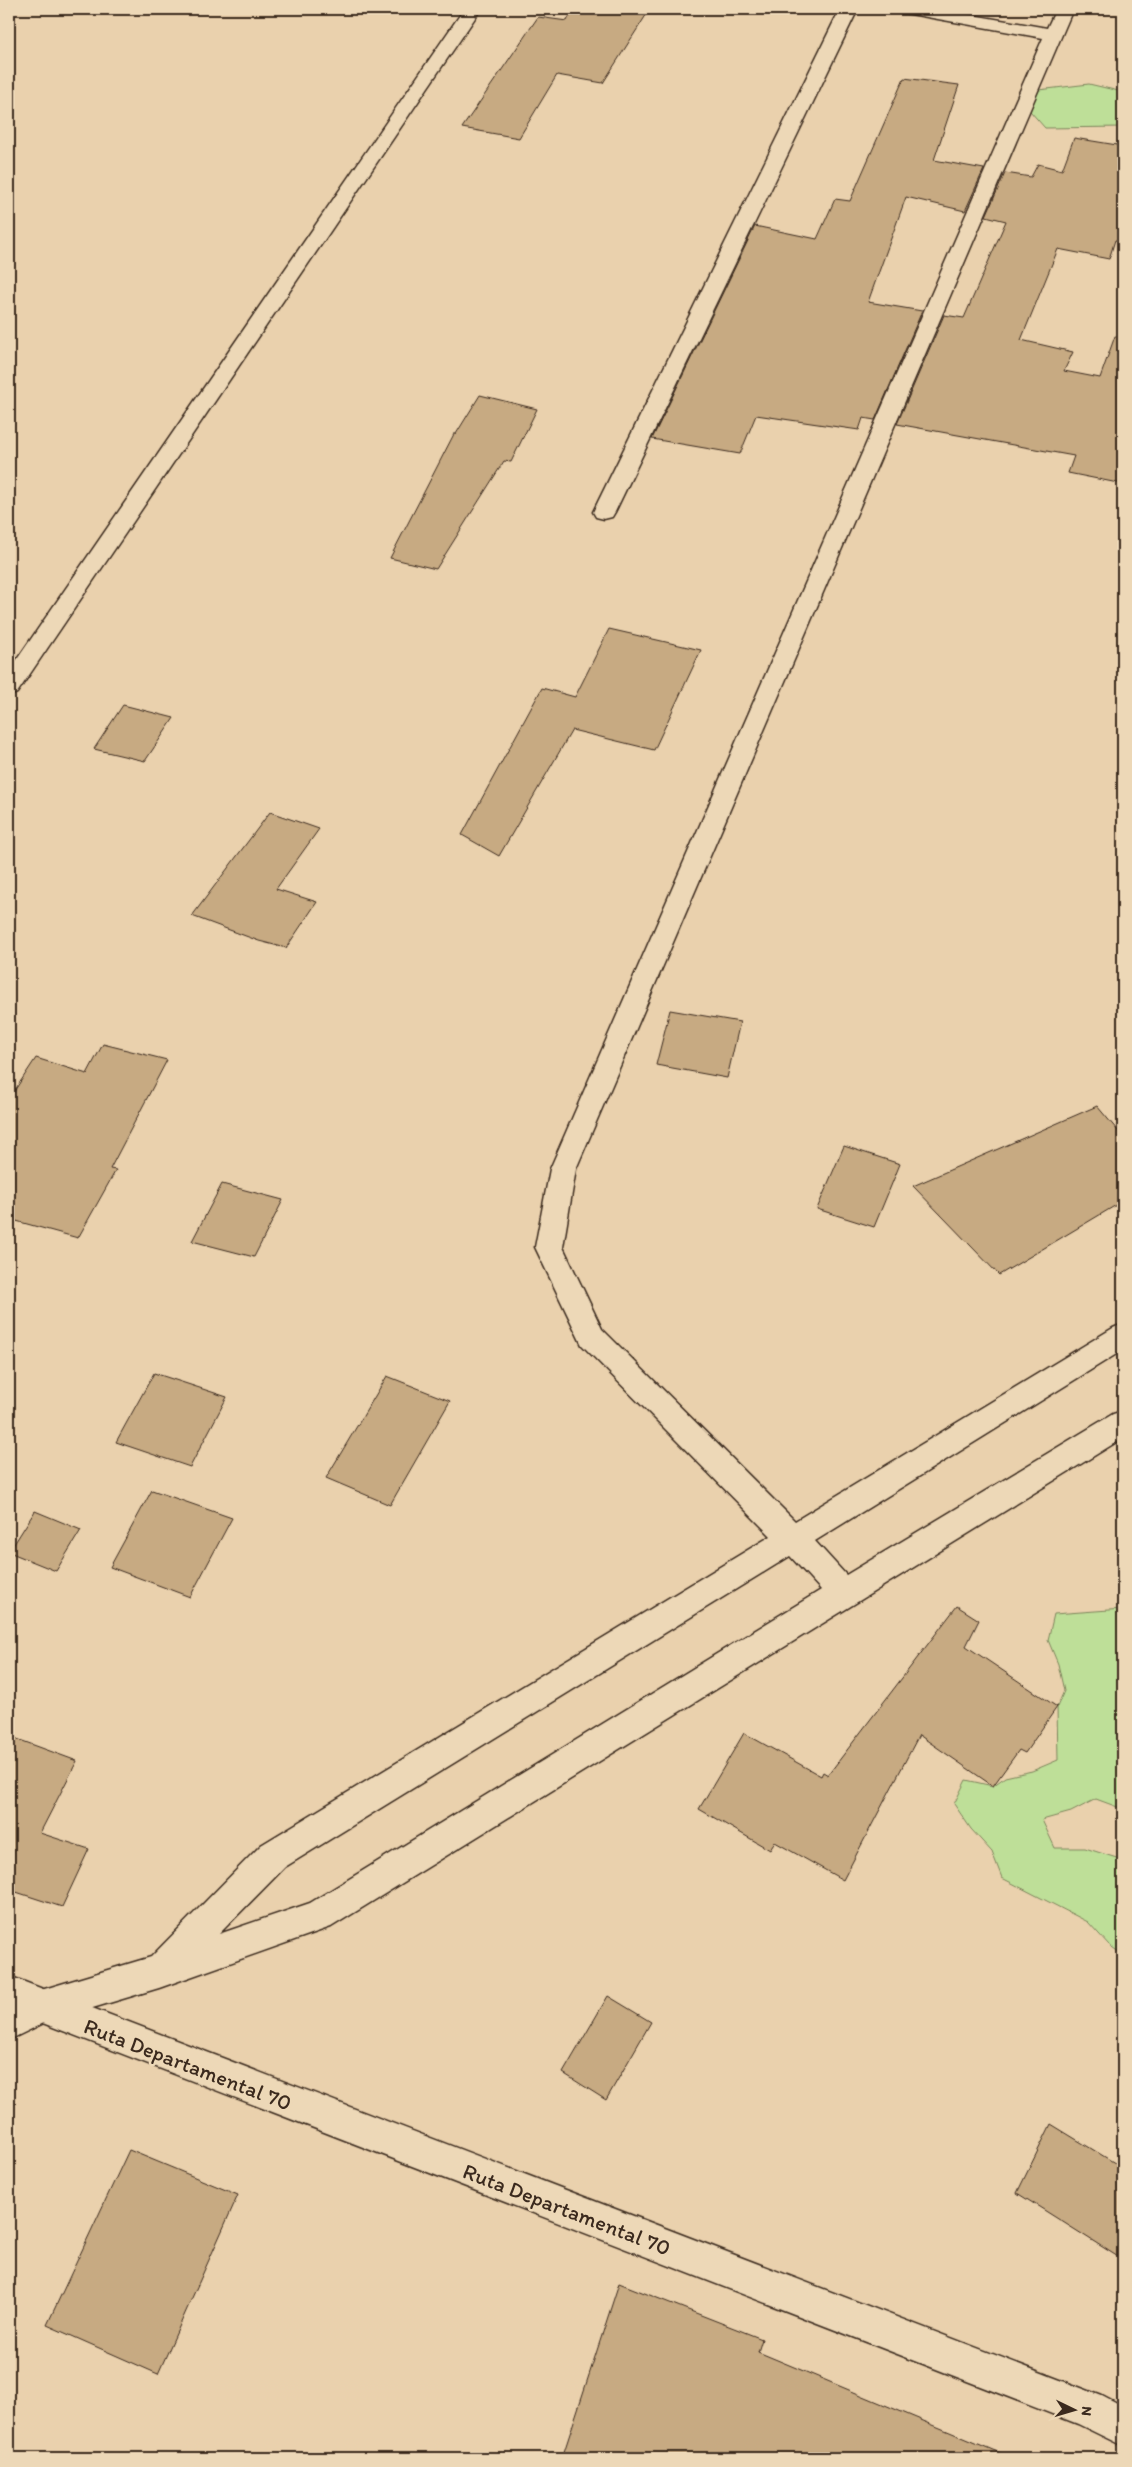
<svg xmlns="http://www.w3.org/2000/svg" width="1132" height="2467" font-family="Itim,sans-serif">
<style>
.green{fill:#bedf98;stroke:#7c845b}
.building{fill:#c7aa82;stroke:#3b2a1e}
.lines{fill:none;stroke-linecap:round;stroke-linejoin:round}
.minor-casing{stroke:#3b2a1e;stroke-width:3}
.major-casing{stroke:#3b2a1e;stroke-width:3}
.minor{fill:#edd8b7;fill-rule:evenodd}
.major{fill:#edd8b7;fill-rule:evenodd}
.labels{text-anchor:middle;stroke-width:5;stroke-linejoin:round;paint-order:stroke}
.near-street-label{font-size:22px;fill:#3b2a1e;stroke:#edd8b7}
</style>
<rect width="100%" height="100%" fill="#ead1ad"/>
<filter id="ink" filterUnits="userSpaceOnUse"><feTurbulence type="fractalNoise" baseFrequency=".02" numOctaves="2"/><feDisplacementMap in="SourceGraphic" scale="10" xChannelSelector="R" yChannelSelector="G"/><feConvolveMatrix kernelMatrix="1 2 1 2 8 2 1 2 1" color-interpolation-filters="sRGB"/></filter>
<g filter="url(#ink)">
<g class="green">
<polygon points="1089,84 1123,92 1123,127 1045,128 1030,111 1030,91"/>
<polygon points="1123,1609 1123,1809 1096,1799 1071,1812 1042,1820 1055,1848 1085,1848 1123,1860 1123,1955 1109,1945 1088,1922 1002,1878 992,1852 971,1829 954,1804 966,1780 993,1786 1005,1777 1032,1771 1058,1760 1057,1707 1064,1691 1058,1664 1048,1640 1054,1614"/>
</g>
<g class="building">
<polygon points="573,9 650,9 603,83 557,75 519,138 462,128 538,17 567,21"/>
<polygon points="904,78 959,85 934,160 984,169 965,211 906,197 868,302 922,311 875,420 863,418 859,430 756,415 740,454 652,439 755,226 817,239 835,199 850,201"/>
<polygon points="1074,138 1123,146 1123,241 1115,240 1109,259 1058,249 1021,340 1073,352 1064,371 1100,378 1115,336 1123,337 1123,484 1068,473 1074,456 897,424 944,315 964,318 1006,221 986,216 1005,173 1031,177 1038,164 1062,170"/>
<polygon points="480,395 537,409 511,462 504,461 436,569 390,558 454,434 456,434"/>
<polygon points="609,629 701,650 654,750 572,730 499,856 462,835 542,688 575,697"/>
<polygon points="123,705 174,718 145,761 94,749"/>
<polygon points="270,812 319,829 276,889 317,902 286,948 259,941 192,916"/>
<polygon points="670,1010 740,1022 727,1078 656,1065"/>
<polygon points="103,1044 167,1060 110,1169 116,1170 78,1238 9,1219 9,1099 36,1058 87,1074"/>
<polygon points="1097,1106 1123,1137 1123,1201 999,1275 913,1186"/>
<polygon points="844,1146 900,1164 874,1227 817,1209"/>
<polygon points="222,1184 283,1200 254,1257 192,1241"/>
<polygon points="154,1373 227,1397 190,1467 116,1442"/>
<polygon points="387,1376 450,1401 390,1505 326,1478"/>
<polygon points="152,1490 232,1518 190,1597 110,1567"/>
<polygon points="35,1511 81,1530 56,1571 9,1552"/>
<polygon points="957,1606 979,1620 966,1646 1057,1707 1025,1753 1019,1750 993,1786 919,1735 843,1880 775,1842 770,1850 699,1809 744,1733 821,1776 823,1772 828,1775"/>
<polygon points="9,1736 77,1761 40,1833 89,1849 62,1907 10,1890 9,1893"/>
<polygon points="608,1996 651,2022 606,2100 563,2073"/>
<polygon points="1051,2124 1123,2168 1123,2260 1017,2193"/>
<polygon points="129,2150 238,2195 158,2374 47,2325"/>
<polygon points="619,2283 762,2339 758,2352 1012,2458 562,2458"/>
</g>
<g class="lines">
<g class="minor-casing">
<g id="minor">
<polygon points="464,9 481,9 17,693 9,696 9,671"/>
<polygon points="840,9 858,9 615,512 612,517 604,519 596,517 593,512"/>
<path d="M 902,9 L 938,9 L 1047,28 L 1056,9 L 1073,9 L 576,1169 L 563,1247 L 602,1329 L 795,1521 L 1113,1328 L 1123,1324 L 1123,1350 L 815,1541 L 846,1575 L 1113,1414 L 1123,1411 L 1123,1438 L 331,1927 L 159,1988 L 46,2022 L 9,2040 L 9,2005 L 41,1990 L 151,1957 L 261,1845 L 771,1536 L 582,1345 L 535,1247 L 550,1169 L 1043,38 L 910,14 L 904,13 ZM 790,1556 L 821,1590 L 310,1903 L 219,1934 L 285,1867 Z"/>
</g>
</g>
<g class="major-casing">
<polygon id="major" points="9,1976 1102,2396 1123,2407 1123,2446 1078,2424 9,2010"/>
</g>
<use href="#minor" class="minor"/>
<use href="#major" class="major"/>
</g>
</g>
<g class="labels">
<g class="near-street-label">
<text transform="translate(188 2064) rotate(21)" y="8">Ruta Departamental 70</text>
<text transform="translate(567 2209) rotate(21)" y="8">Ruta Departamental 70</text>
</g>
</g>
<rect width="1132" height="2467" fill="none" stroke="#edd8b7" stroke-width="30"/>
<rect x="15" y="15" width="1102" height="2437" fill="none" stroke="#3b2a1e" stroke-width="2" filter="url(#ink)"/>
<g transform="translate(1074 2410) rotate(95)" stroke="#edd8b7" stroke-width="4" paint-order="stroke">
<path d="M0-4L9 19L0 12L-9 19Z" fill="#3b2a1e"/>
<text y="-8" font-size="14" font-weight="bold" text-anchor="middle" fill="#3b2a1e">N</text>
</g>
</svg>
